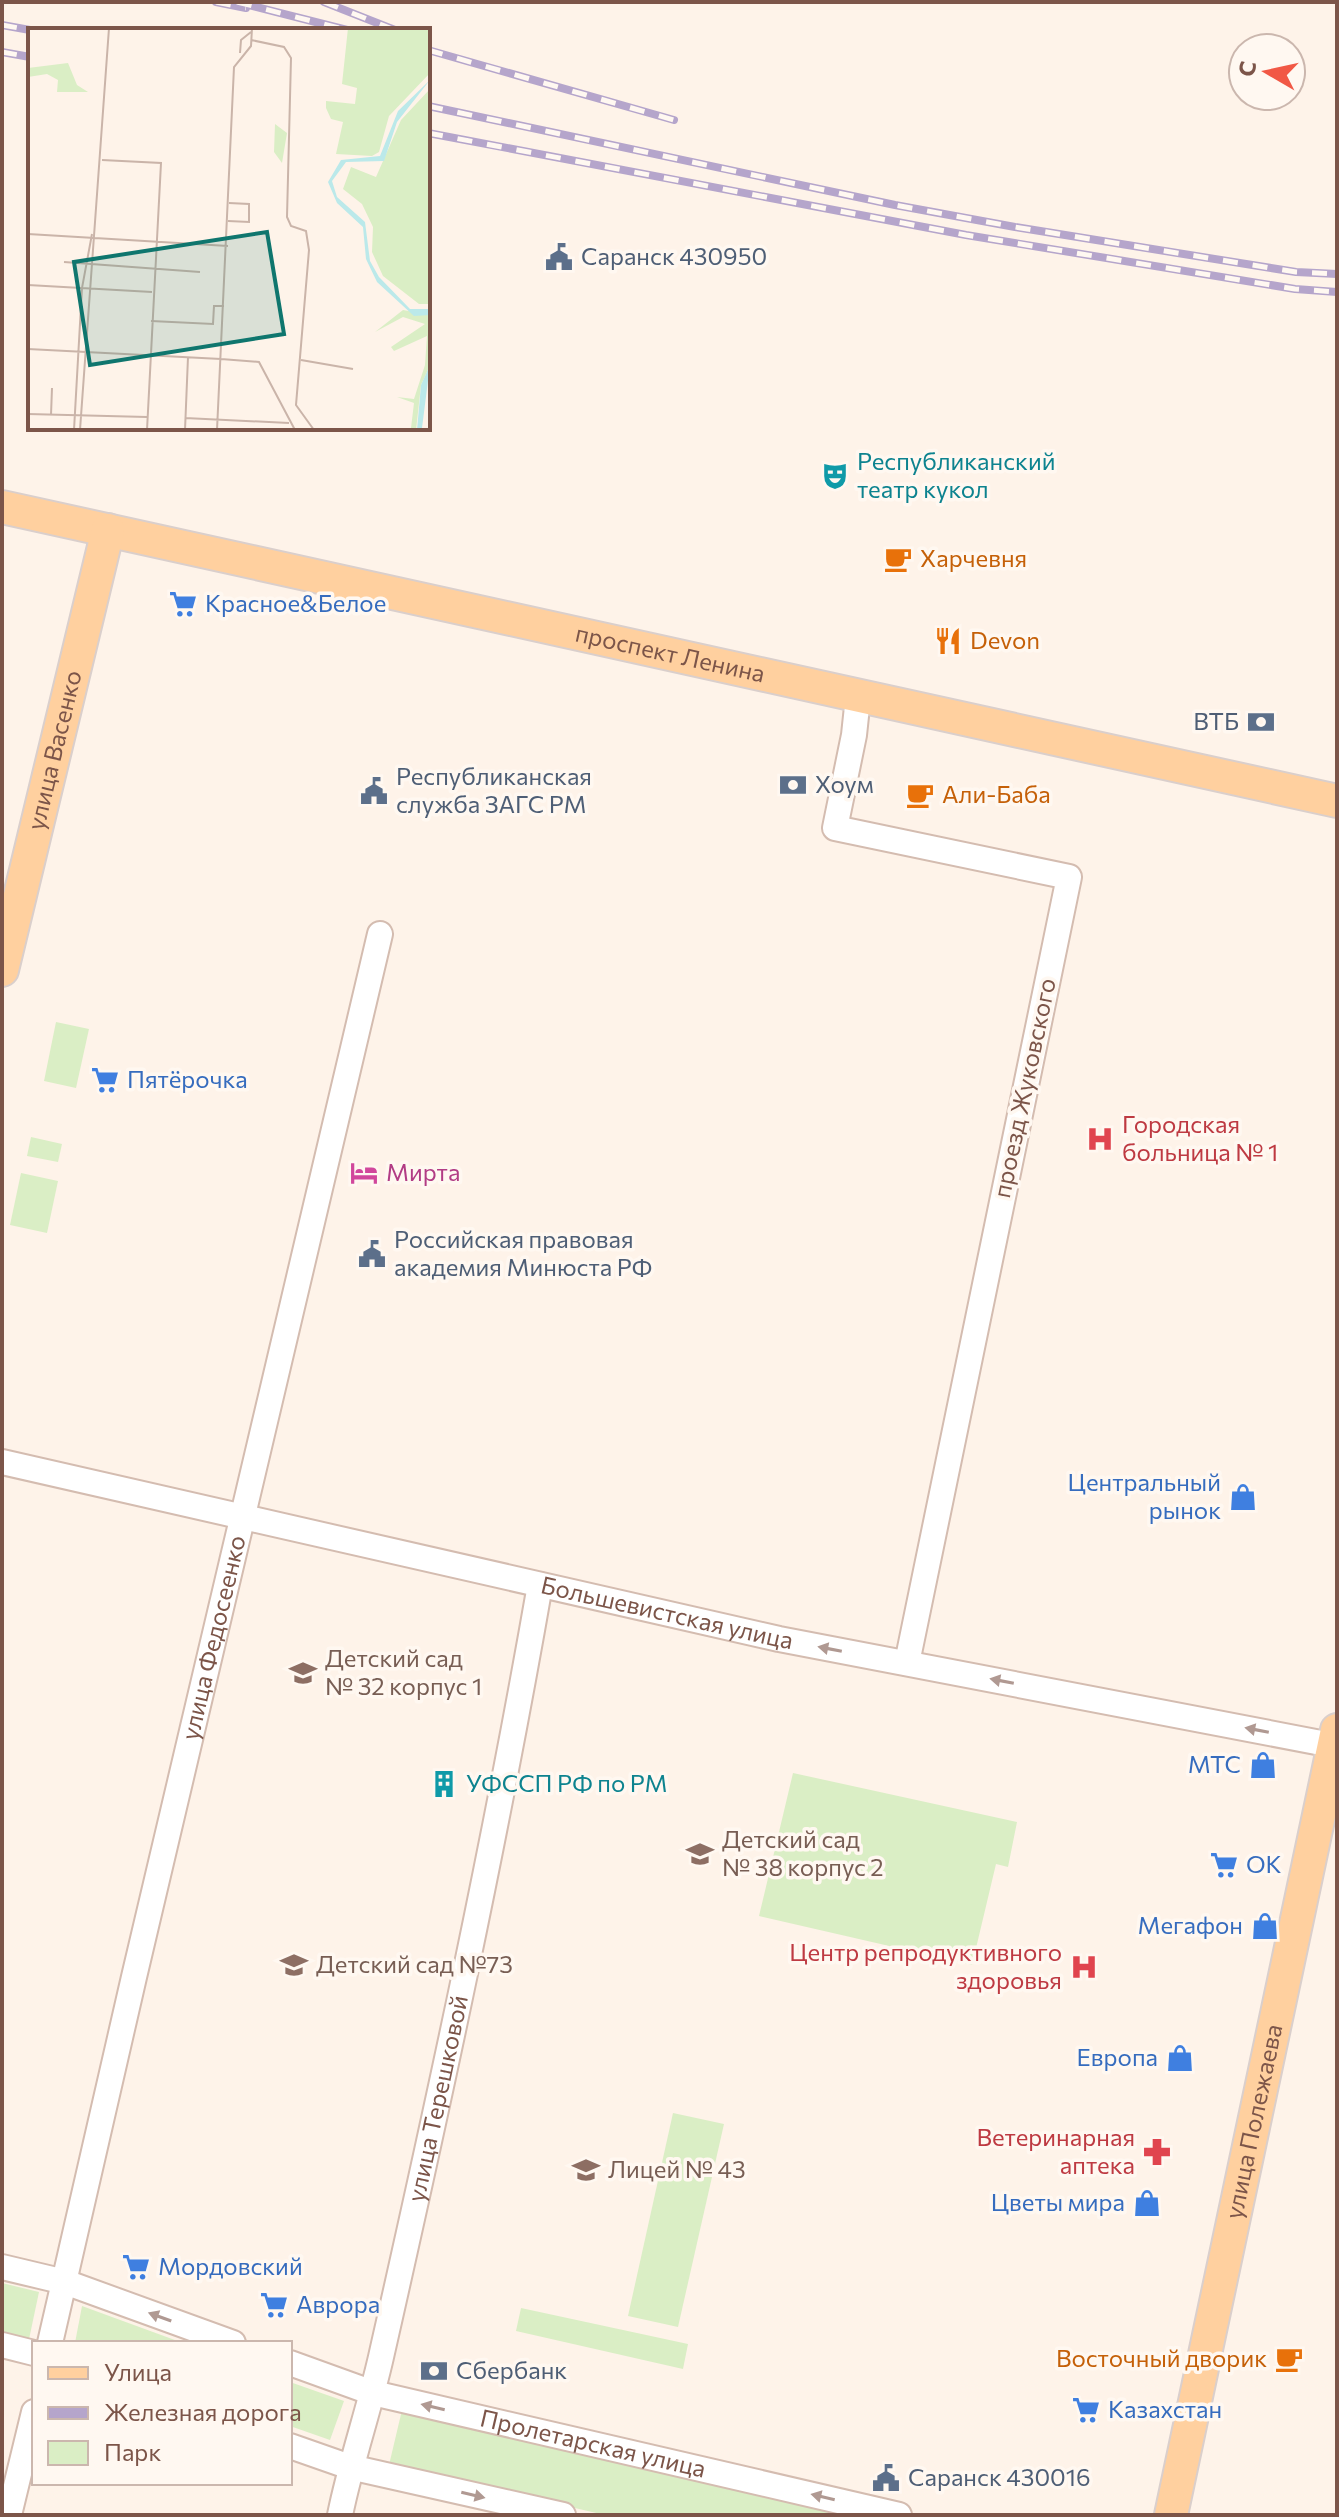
<svg xmlns="http://www.w3.org/2000/svg" width="1339" height="2517" font-family="Commissioner,sans-serif">
<style>
.green{fill:#daeec5}
.lines{fill:none;stroke-linecap:round;stroke-linejoin:round}
.minor-casing{stroke:#d4bcb0;stroke-width:28}
.major-casing{stroke:#dacfcc;stroke-width:36}
.minor{stroke:#fff;stroke-width:24}
.major{stroke:#ffd09f;stroke-width:32}
.rail-casing{stroke:#b5a5cb;stroke-width:8}
.rail{stroke:#fff8f1;stroke-width:5;stroke-dasharray:15;stroke-linecap:butt}
.oneway{fill:#b09992}
.labels{text-anchor:middle;stroke-width:7;stroke-linejoin:round;paint-order:stroke}
.service-label{font-size:24px;fill:#4e5e75;stroke:#fff8f1;text-anchor:start}
.culture-label{font-size:24px;fill:#0d838f;stroke:#fff8f1;text-anchor:start}
.food-label{font-size:24px;fill:#c56008;stroke:#fff8f1;text-anchor:start}
.shop-label{font-size:24px;fill:#366cbe;stroke:#fff8f1;text-anchor:start}
.street-label{font-size:24px;fill:#7c5549;stroke:#fff8f1}
.health-label{font-size:24px;fill:#be3a42;stroke:#fff8f1;text-anchor:end}
.hotel-label{font-size:24px;fill:#b23c85;stroke:#fff8f1;text-anchor:start}
.education-label{font-size:24px;fill:#785e54;stroke:#fff8f1;text-anchor:start}
.inset-road{fill:none;stroke:#cab4a9;stroke-width:2}
.view{fill:#0f766e;fill-opacity:0.15;stroke:#0f766e;stroke-width:4}
.inset-edge{fill:none;stroke:#7c5549;stroke-width:4}
</style>
<rect width="100%" height="100%" fill="#fef3e9"/>
<g class="green">
<polygon points="56,1022 89,1029 76,1088 44,1081"/>
<polygon points="31,1137 62,1144 58,1162 27,1156"/>
<polygon points="21,1173 58,1181 47,1233 10,1225"/>
<polygon points="793,1773 1017,1822 1008,1867 996,1864 972,1965 759,1916"/>
<polygon points="673,2113 724,2124 678,2327 628,2316"/>
<polygon points="2,2283 39,2292 28,2344 2,2337"/>
<polygon points="82,2306 183,2343 75,2343"/>
<polygon points="521,2308 688,2344 683,2369 516,2331"/>
<polygon points="290,2382 344,2401 330,2440 290,2426"/>
<polygon points="402,2410 857,2515 605,2515 389,2465"/>
</g>
<g class="lines">
<g class="minor-casing">
<g id="minor">
<polyline points="858,697 854,735 835,828 1069,877 907,1663"/>
<path id="s1" d="M 2,1462 L 779,1639 L 1337,1746"/>
<polyline points="2,2267 65,2282 233,2343"/>
<path id="s2" d="M 50,2343 L 134,1977 L 380,934"/>
<polyline points="2,2345 34,2353"/>
<path id="s3" d="M 290,2363 L 373,2393 L 899,2515"/>
<polyline points="290,2446 350,2467 563,2515"/>
<polyline points="9,2515 34,2412"/>
<path id="s4" d="M 340,2515 C 351,2461 369,2410 381,2357 C 439,2101 495,1843 540,1585"/>
</g>
</g>
<g class="major-casing">
<g id="major">
<path id="s5" d="M 2,507 L 1337,801"/>
<path id="s6" d="M 2,970 L 108,530"/>
<path id="s7" d="M 1171,2515 L 1337,1730"/>
</g>
</g>
<use href="#minor" class="minor"/>
<use href="#major" class="major"/>
<g class="rail-casing">
<g id="rail">
<polyline points="216,2 246,8"/>
<polyline points="237,2 347,30"/>
<polyline points="324,2 395,30"/>
<polyline points="2,25 30,30"/>
<polyline points="428,50 674,120"/>
<polyline points="2,52 30,57"/>
<polyline points="428,106 895,205 1015,227 1296,272 1337,274"/>
<polyline points="428,133 966,235 1295,289 1337,292"/>
</g>
</g>
<use href="#rail" class="rail"/>
</g>
<defs><path id="oneway-solid" d="M-6-.8H1V-3.2L6.5 0L1 3.2V.8H-6Z" transform="scale(2)"/></defs>
<g class="oneway">
<use href="#oneway-solid" transform="translate(830 1649) rotate(-169)"/>
<use href="#oneway-solid" transform="translate(1002 1681) rotate(-169)"/>
<use href="#oneway-solid" transform="translate(1257 1730) rotate(-169)"/>
<use href="#oneway-solid" transform="translate(160 2317) rotate(-160)"/>
<use href="#oneway-solid" transform="translate(433 2407) rotate(-167)"/>
<use href="#oneway-solid" transform="translate(473 2495) rotate(13)"/>
<use href="#oneway-solid" transform="translate(823 2497) rotate(-167)"/>
</g>
<defs>
<g id="civic-bare" transform="scale(2.16)"><path d="M-.6-6.5H3V-4.5H.6V-3L4-1V1h2V6H-6V1h2V-1L-.6-3ZM-1.2 2.5V6h2.4V2.5Z" fill="#5c6f8a" stroke="#fff8f1" stroke-width="2.5" paint-order="stroke"/></g>
<g id="theatre-bare" transform="scale(2.16)"><path d="M-5-5.5Q0-4 5-5.5V0Q5 5 0 6Q-5 5-5 0ZM-3.3-2.5H-1v1.5H-3.3ZM1-2.5H3.3v1.5H1ZM-2.8 1Q0 5.5 2.8 1Z" fill="#0f9aa8" stroke="#fff8f1" stroke-width="2.5" paint-order="stroke"/></g>
<g id="cafe-bare" transform="scale(2.16)"><path d="M-5.5-4.5H6V0H3Q3 3.5 0 3.5H-2.5Q-5.5 3.5-5.5 0ZM3-3.2v2h1.7v-2ZM-6 4.5H4V6H-6Z" fill="#e8710a" stroke="#fff8f1" stroke-width="2.5" paint-order="stroke"/></g>
<g id="supermarket-bare" transform="scale(2.16)"><path d="M-6-5.5h2.5l.6 2H6L4.5 2H-2.5L-4.4-4H-6ZM-1.5 3.2a1.3 1.3 0 1 0 .1 0ZM3 3.2a1.3 1.3 0 1 0 .1 0Z" fill="#3f7fe0" stroke="#fff8f1" stroke-width="2.5" paint-order="stroke"/></g>
<g id="restaurant-bare" transform="scale(2.16)"><path d="M-5-6h1v4h1v-4h1v4h1v-4h1v5L-1.5 .5V6h-2V.5L-5-1ZM5-6V6H3V1.5H1.5Q1.5-4 5-6Z" fill="#e8710a" stroke="#fff8f1" stroke-width="2.5" paint-order="stroke"/></g>
<g id="bank-bare" transform="scale(2.16)"><path d="M-6-4H6V4H-6ZM0-2.3a2.3 2.3 0 1 0 0 4.6a2.3 2.3 0 1 0 0-4.6Z" fill="#5c6f8a" stroke="#fff8f1" stroke-width="2.5" paint-order="stroke"/></g>
<g id="hospital-bare" transform="scale(2.16)"><path d="M-5-5h3v3.5h4V-5h3V5h-3V1.5h-4V5h-3Z" fill="#e0444e" stroke="#fff8f1" stroke-width="2.5" paint-order="stroke"/></g>
<g id="hotel-bare" transform="scale(2.16)"><path d="M-6-4.5h1.5V1H6V5H4.5V3h-9V5H-6ZM-4 0a1.8 1.8 0 1 1 3.6 0ZM.5 0V-2.5h3Q6-2.5 6 0Z" fill="#d1479c" stroke="#fff8f1" stroke-width="2.5" paint-order="stroke"/></g>
<g id="shop-bare" transform="scale(2.16)"><path d="M-5-2.5h2.3a2.7 3.5 0 0 1 5.4 0H5L5.5 6h-11ZM-1.5-2.5h3a1.5 2.3 0 0 0-3 0Z" fill="#3f7fe0" stroke="#fff8f1" stroke-width="2.5" paint-order="stroke"/></g>
<g id="school-bare" transform="scale(2.16)"><path d="M0-5L7-2L0 1L-7-2ZM-4 1L0 2.5L4 1V4Q0 6-4 4Z" fill="#8d6e63" stroke="#fff8f1" stroke-width="2.5" paint-order="stroke"/></g>
<g id="building-bare" transform="scale(2.16)"><path d="M-4-6H4V6H1V3H-1V6H-4ZM-2.5-4.3h1.7v1.8h-1.7ZM.8-4.3h1.7v1.8H.8ZM-2.5-1h1.7V.8h-1.7ZM.8-1h1.7V.8H.8Z" fill="#0f9aa8" stroke="#fff8f1" stroke-width="2.5" paint-order="stroke"/></g>
<g id="pharmacy-bare" transform="scale(2.16)"><path d="M-2-6h4v4h4v4h-4v4h-4v-4h-4v-4h4Z" fill="#e0444e" stroke="#fff8f1" stroke-width="2.5" paint-order="stroke"/></g>
</defs>
<g fill-rule="evenodd">
<use href="#civic-bare" x="559" y="257"/>
<use href="#theatre-bare" x="835" y="476"/>
<use href="#cafe-bare" x="898" y="559"/>
<use href="#supermarket-bare" x="183" y="604"/>
<use href="#restaurant-bare" x="948" y="641"/>
<use href="#bank-bare" x="1261" y="722"/>
<use href="#bank-bare" x="793" y="785"/>
<use href="#civic-bare" x="374" y="791"/>
<use href="#cafe-bare" x="920" y="795"/>
<use href="#supermarket-bare" x="105" y="1080"/>
<use href="#hospital-bare" x="1100" y="1139"/>
<use href="#hotel-bare" x="364" y="1173"/>
<use href="#civic-bare" x="372" y="1254"/>
<use href="#shop-bare" x="1243" y="1497"/>
<use href="#school-bare" x="303" y="1673"/>
<use href="#shop-bare" x="1263" y="1765"/>
<use href="#building-bare" x="444" y="1784"/>
<use href="#school-bare" x="700" y="1854"/>
<use href="#supermarket-bare" x="1224" y="1865"/>
<use href="#shop-bare" x="1265" y="1926"/>
<use href="#school-bare" x="294" y="1965"/>
<use href="#hospital-bare" x="1084" y="1967"/>
<use href="#shop-bare" x="1180" y="2058"/>
<use href="#pharmacy-bare" x="1157" y="2152"/>
<use href="#school-bare" x="586" y="2170"/>
<use href="#shop-bare" x="1147" y="2203"/>
<use href="#supermarket-bare" x="136" y="2267"/>
<use href="#supermarket-bare" x="274" y="2305"/>
<use href="#cafe-bare" x="1289" y="2359"/>
<use href="#bank-bare" x="434" y="2371"/>
<use href="#supermarket-bare" x="1086" y="2410"/>
<use href="#civic-bare" x="886" y="2478"/>
</g>
<g class="labels">
<g class="service-label">
<text x="581" y="265">Саранск 430950</text>
<text x="1239" y="730" text-anchor="end">ВТБ</text>
<text x="396" y="785">Республиканская<tspan x="396" dy="28">служба ЗАГС РМ</tspan></text>
<text x="815" y="793">Хоум</text>
<text x="394" y="1248">Российская правовая<tspan x="394" dy="28">академия Минюста РФ</tspan></text>
<text x="456" y="2379">Сбербанк</text>
<text x="908" y="2486">Саранск 430016</text>
</g>
<g class="culture-label">
<text x="857" y="470">Республиканский<tspan x="857" dy="28">театр кукол</tspan></text>
<text x="466" y="1792">УФССП РФ по РМ</text>
</g>
<g class="food-label">
<text x="920" y="567">Харчевня</text>
<text x="970" y="649">Devon</text>
<text x="942" y="803">Али-Баба</text>
<text x="1267" y="2367" text-anchor="end">Восточный дворик</text>
</g>
<g class="shop-label">
<text x="205" y="612">Красное&amp;Белое</text>
<text x="127" y="1088">Пятёрочка</text>
<text x="1221" y="1491" text-anchor="end">Центральный<tspan x="1221" dy="28">рынок</tspan></text>
<text x="1241" y="1773" text-anchor="end">МТС</text>
<text x="1246" y="1873">OK</text>
<text x="1243" y="1934" text-anchor="end">Мегафон</text>
<text x="1158" y="2066" text-anchor="end">Европа</text>
<text x="1125" y="2211" text-anchor="end">Цветы мира</text>
<text x="158" y="2275">Мордовский</text>
<text x="296" y="2313">Аврора</text>
<text x="1108" y="2418">Казахстан</text>
</g>
<g class="street-label">
<text dy="8" stroke="none"><textPath href="#s5" startOffset="684">проспект Ленина</textPath></text>
<text dy="8" stroke="none"><textPath href="#s6" startOffset="226">улица Васенко</textPath></text>
<text transform="translate(1025 1088) rotate(-78)" y="8">проезд Жуковского</text>
<text dy="8" stroke="none"><textPath href="#s1" startOffset="682">Большевистская улица</textPath></text>
<text dy="8" stroke="none"><textPath href="#s2" startOffset="724">улица Федосеенко</textPath></text>
<text dy="8" stroke="none"><textPath href="#s4" startOffset="428">улица Терешковой</textPath></text>
<text dy="8" stroke="none"><textPath href="#s7" startOffset="402">улица Полежаева</textPath></text>
<text dy="8" stroke="none"><textPath href="#s3" startOffset="314">Пролетарская улица</textPath></text>
</g>
<g class="health-label">
<text x="1122" y="1133" text-anchor="start">Городская<tspan x="1122" dy="28">больница № 1</tspan></text>
<text x="1062" y="1961">Центр репродуктивного<tspan x="1062" dy="28">здоровья</tspan></text>
<text x="1135" y="2146">Ветеринарная<tspan x="1135" dy="28">аптека</tspan></text>
</g>
<g class="hotel-label">
<text x="386" y="1181">Мирта</text>
</g>
<g class="education-label">
<text x="325" y="1667">Детский сад<tspan x="325" dy="28">№ 32 корпус 1</tspan></text>
<text x="722" y="1848">Детский сад<tspan x="722" dy="28">№ 38 корпус 2</tspan></text>
<text x="316" y="1973">Детский сад №73</text>
<text x="608" y="2178">Лицей № 43</text>
</g>
</g>
<g transform="translate(28 28)">
<rect width="402" height="402" fill="#fef3e9"/>
<path d="M 320,0 L 402,0 L 402,45 L 361,88 L 351,124 L 344,128 L 308,126 L 315,94 L 303,91 L 298,80 L 298,73 L 327,76 L 329,60 L 314,56 ZM 40,35 L 49,57 L 60,64 L 29,64 L 30,52 L 19,46 L 0,49 L 0,40 ZM 402,61 L 402,276 L 391,276 L 355,248 L 344,224 L 345,199 L 334,176 L 315,161 L 323,139 L 348,149 L 373,92 ZM 247,96 L 259,105 L 254,135 L 246,124 ZM 375,282 L 402,287 L 402,337 L 393,357 L 388,402 L 372,402 L 383,400 L 386,375 L 369,369 L 386,371 L 397,337 L 399,308 L 366,323 L 363,319 L 397,296 L 375,289 L 347,304 Z" fill="#daeec5"/>
<path d="M 402,52 L 369,94 L 356,133 L 318,134 L 304,153 L 309,169 L 337,194 L 342,233 L 351,249 L 382,281 L 402,281 L 402,287 L 386,288 L 349,254 L 338,231 L 335,199 L 309,175 L 300,154 L 313,132 L 352,128 L 370,83 ZM 402,337 L 394,400 L 389,402 L 393,357 Z" fill="#bbe9ea"/>
<path class="inset-road" d="M 223,12 L 256,19 L 263,30 L 259,189 L 263,198 L 278,203 L 281,222 L 268,377 L 286,402M 212,25 L 213,12 L 223,4M 74,132 L 133,135 L 119,402M 200,193 L 221,194 L 221,176 L 201,175M 0,206 L 200,218M 36,234 L 172,244M 0,257 L 124,264M 123,293 L 185,296 L 186,278 L 196,278M 0,321 L 193,331M 193,331 L 231,334 L 267,402M 273,332 L 325,341M 0,386 L 119,389M 23,387 L 24,360M 157,390 L 261,395M 46,402 L 54,260 L 64,206M 52,402 L 81,0M 157,402 L 160,329M 189,402 L 206,39 L 223,18 L 224,0"/>
<path class="view" d="M 239,204 L 256,306 L 62,337 L 46,234 Z"/>
<rect width="402" height="402" class="inset-edge"/>
</g>
<rect width="1339" height="2517" fill="none" stroke="#7c5549" stroke-width="8"/>
<rect x="32" y="2341" width="260" height="144" fill="#fff8f1" stroke="#cbb7ae" stroke-width="2"/>
<rect x="48" y="2367" width="40" height="12" fill="#ffd09f" stroke="#cbb7ae" stroke-width="2"/>
<text x="104" y="2381" font-size="24" fill="#7c5549">Улица</text>
<rect x="48" y="2407" width="40" height="12" fill="#b5a5cb" stroke="#cbb7ae" stroke-width="2"/>
<text x="104" y="2421" font-size="24" fill="#7c5549">Железная дорога</text>
<rect x="48" y="2441" width="40" height="24" fill="#daeec5" stroke="#cbb7ae" stroke-width="2"/>
<text x="104" y="2461" font-size="24" fill="#7c5549">Парк</text>
<g transform="translate(1267 72) rotate(279)"><circle r="38" fill="#fff8f1" stroke="#cbb7ae" stroke-width="2"/>
<path d="M0-6L14 30L0 20L-14 30Z" fill="#f15845"/>
<text y="-12" font-size="22" font-weight="bold" text-anchor="middle" fill="#7c5549">С</text>
</g>
</svg>
